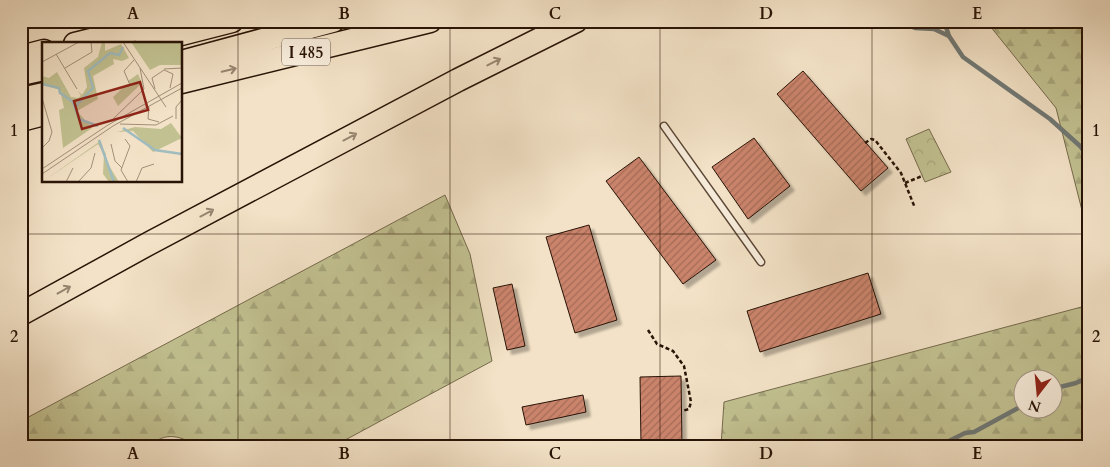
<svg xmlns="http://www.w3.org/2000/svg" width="1110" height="467" font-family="Cardo,serif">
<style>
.forest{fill:url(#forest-firs);stroke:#756a4c;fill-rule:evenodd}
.park{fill:url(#park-crowns);stroke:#756a4c}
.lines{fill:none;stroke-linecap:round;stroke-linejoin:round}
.stream{stroke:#707875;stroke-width:4.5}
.building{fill:url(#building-hatch);stroke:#281306;filter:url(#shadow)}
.lane-casing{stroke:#5b4736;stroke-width:9}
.highway-casing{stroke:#281306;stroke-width:25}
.path{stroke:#281306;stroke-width:2.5;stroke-dasharray:4 2.5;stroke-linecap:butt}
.lane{stroke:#f7ecdb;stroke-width:6}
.highway{stroke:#f3e2c7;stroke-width:22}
.oneway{stroke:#988570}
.grid{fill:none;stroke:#281306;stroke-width:1;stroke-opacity:0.55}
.labels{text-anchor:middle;stroke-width:4;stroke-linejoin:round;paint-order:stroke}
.shield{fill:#f7ecdb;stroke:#665446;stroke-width:1}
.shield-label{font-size:16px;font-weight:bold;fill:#281306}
.inset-river{fill:none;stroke:#a0bcbf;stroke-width:2.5}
.inset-road{fill:none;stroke:#a28f7a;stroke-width:1}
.view{fill:#8f2418;fill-opacity:0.15;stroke:#8f2418;stroke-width:2.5}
.inset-edge{fill:none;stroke:#281306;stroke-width:2.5}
.neatline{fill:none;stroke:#281306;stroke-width:2}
.grid-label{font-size:16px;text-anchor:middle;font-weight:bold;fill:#281306}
</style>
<defs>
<pattern id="forest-firs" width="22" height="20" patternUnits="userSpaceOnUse" patternTransform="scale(1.25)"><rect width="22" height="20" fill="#c2c191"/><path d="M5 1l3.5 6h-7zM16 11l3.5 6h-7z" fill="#a7a57c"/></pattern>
<pattern id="park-crowns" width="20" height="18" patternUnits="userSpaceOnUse" patternTransform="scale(1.25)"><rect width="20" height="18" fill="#c2c191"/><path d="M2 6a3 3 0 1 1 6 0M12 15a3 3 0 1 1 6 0" fill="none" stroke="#a7a57c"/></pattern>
<pattern id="building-hatch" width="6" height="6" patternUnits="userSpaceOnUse" patternTransform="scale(1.25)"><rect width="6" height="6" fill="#cb846c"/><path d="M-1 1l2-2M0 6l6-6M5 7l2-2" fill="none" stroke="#a56b57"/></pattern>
<filter id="shadow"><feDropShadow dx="4.5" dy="4.5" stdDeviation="1" flood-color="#0004"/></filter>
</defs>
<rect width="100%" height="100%" fill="#f3e2c7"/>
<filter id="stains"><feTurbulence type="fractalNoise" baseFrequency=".004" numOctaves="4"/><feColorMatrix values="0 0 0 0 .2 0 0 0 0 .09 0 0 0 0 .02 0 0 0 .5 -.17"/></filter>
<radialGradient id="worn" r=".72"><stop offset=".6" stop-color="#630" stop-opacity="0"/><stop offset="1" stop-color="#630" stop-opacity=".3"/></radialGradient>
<g class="forest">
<polygon points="986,21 1089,21 1089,238 1056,108"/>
<path d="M 445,195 L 470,254 L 492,361 L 334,446 L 196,446 C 182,436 164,431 151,446 L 21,446 L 21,421 Z"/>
<path d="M 1089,305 L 1089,446 L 721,446 L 724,402 ZM 1022,380 L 1052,380 L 1052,410 L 1022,410 Z"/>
</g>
<polygon class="park" points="929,129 951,172 925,182 906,139"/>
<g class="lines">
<g class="stream">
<polyline points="898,21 915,28 934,29 949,36 963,57 1050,119 1080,146 1089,157"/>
<polyline points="944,21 949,36"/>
<polyline points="1052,389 1076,383 1089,377"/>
<polyline points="939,446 965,433 974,432 1022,406"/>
</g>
</g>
<g class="building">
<polygon points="803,71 888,168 861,191 777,94"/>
<polygon points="754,138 790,186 748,219 712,167"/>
<polygon points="639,157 716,260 683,284 606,181"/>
<polygon points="589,225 617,320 575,333 546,237"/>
<polygon points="868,273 881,314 760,352 747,311"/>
<polygon points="512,284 525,346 507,350 493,288"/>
<polygon points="681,376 682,446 641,446 640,377"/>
<polygon points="583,395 586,412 526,425 522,407"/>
</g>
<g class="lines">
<g class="lane-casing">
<polyline id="lane" points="664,126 761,262"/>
</g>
<g class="highway-casing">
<g id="highway">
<polyline points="146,43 232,21"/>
<polyline points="75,44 169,21"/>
<polyline points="21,57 44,51"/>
<polyline points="181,62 333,21"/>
<polyline points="21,74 44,69"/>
<polyline points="181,82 430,21"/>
<polyline points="21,99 44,94"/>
<polyline points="21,120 44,114"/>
<polyline points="21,314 150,243 458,80 576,21"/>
</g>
</g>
<g class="path">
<polyline points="865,143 871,139 875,140 901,173 915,208"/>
<polyline points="905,183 922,176"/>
<polyline points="648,330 657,344 673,351 684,366 691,402 689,409 682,411"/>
<polyline points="524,440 525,446"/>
</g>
<use href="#lane" class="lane"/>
<use href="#highway" class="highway"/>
</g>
<defs><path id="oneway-shaft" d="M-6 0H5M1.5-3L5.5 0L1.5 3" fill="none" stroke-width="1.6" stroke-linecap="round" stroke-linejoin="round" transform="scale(1.25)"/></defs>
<g class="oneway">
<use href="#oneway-shaft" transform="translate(494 62) rotate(-27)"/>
<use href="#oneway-shaft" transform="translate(229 70) rotate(-13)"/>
<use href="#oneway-shaft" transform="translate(350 137) rotate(-28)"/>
<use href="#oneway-shaft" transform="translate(207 213) rotate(-28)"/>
<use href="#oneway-shaft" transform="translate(64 290) rotate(-29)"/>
</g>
<path class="grid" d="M 238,21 L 238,446M 450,21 L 450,446M 660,21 L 660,446M 872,21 L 872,446M 21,234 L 1089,234"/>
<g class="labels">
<rect class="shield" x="282" y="38.5" width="48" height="27" rx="4"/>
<g class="shield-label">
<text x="306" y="58">I 485</text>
</g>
</g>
<g transform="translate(42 42)">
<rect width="140" height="140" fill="#f3e2c7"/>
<path d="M 60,0 L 63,0 L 63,9 L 79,2 L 87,16 L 80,19 L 71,17 L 72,22 L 51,34 L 56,57 L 35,69 L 50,86 L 21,106 L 17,68 L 22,66 L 18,48 L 0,42 L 0,34 L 7,36 L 15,30 L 29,55 L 36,56 L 39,54 L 36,49 L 40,53 L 45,45 L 42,26 L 56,15 ZM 89,0 L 140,0 L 140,23 L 118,23 L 108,28 ZM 96,32 L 100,41 L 76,64 L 71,55 L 85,42 L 89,45 L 86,39 ZM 129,81 L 140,96 L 111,110 L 91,89 L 75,90 L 93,85 L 119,87 ZM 57,100 L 64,112 L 63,117 L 77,140 L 67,140 L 61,132 L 62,112 L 56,102 L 0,140 Z" fill="#c2c191"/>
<path class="inset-river" d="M 0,42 L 17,46 L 18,51 L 31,60 L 37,77 L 56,84M 33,65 L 51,46 L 46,29 L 68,11 L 77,13 L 81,5M 81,86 L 113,108 L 140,112M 57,98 L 72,140"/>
<path class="inset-road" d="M 81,0 L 124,65M 14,12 L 35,47M 0,20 L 37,0M 23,26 L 50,10 L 49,0M 122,27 L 140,26M 88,43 L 82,29 L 92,18M 113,47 L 110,36 L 122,28 L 131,32 L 128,46M 0,56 L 10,90 L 7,99 L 0,106M 107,65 L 106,77 L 117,80M 134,77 L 134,65 L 140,58M 70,78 L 102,47 L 98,26M 78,82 L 114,83 L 131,74M 83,97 L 88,104 L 79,128 L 86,140M 69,102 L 73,119 L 80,126M 0,127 L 66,83 L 140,41M 0,132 L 71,84 L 140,46M 24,140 L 31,126M 36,140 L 49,126 L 53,111M 94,140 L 100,126 L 112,122"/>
<path class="view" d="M 98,40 L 106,68 L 40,87 L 32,59 Z"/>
<rect width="140" height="140" class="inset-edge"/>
</g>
<rect width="1110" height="467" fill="none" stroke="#f3e2c7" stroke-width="55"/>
<g transform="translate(1038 394) rotate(196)"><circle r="24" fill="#f7ecdb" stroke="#a49586"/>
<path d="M0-4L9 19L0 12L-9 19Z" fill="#8f2418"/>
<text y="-8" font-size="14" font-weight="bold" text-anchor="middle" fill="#281306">N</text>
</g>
<rect x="28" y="28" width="1054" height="412" class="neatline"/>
<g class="grid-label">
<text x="133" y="19">A</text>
<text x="344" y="19">B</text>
<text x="555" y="19">C</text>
<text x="766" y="19">D</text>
<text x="977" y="19">E</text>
<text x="14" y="136">1</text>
<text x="1096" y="136">1</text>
<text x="14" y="342">2</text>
<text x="1096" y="342">2</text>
<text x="133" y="459">A</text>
<text x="344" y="459">B</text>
<text x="555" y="459">C</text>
<text x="766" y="459">D</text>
<text x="977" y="459">E</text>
</g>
<rect width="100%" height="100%" filter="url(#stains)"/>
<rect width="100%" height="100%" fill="url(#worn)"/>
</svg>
